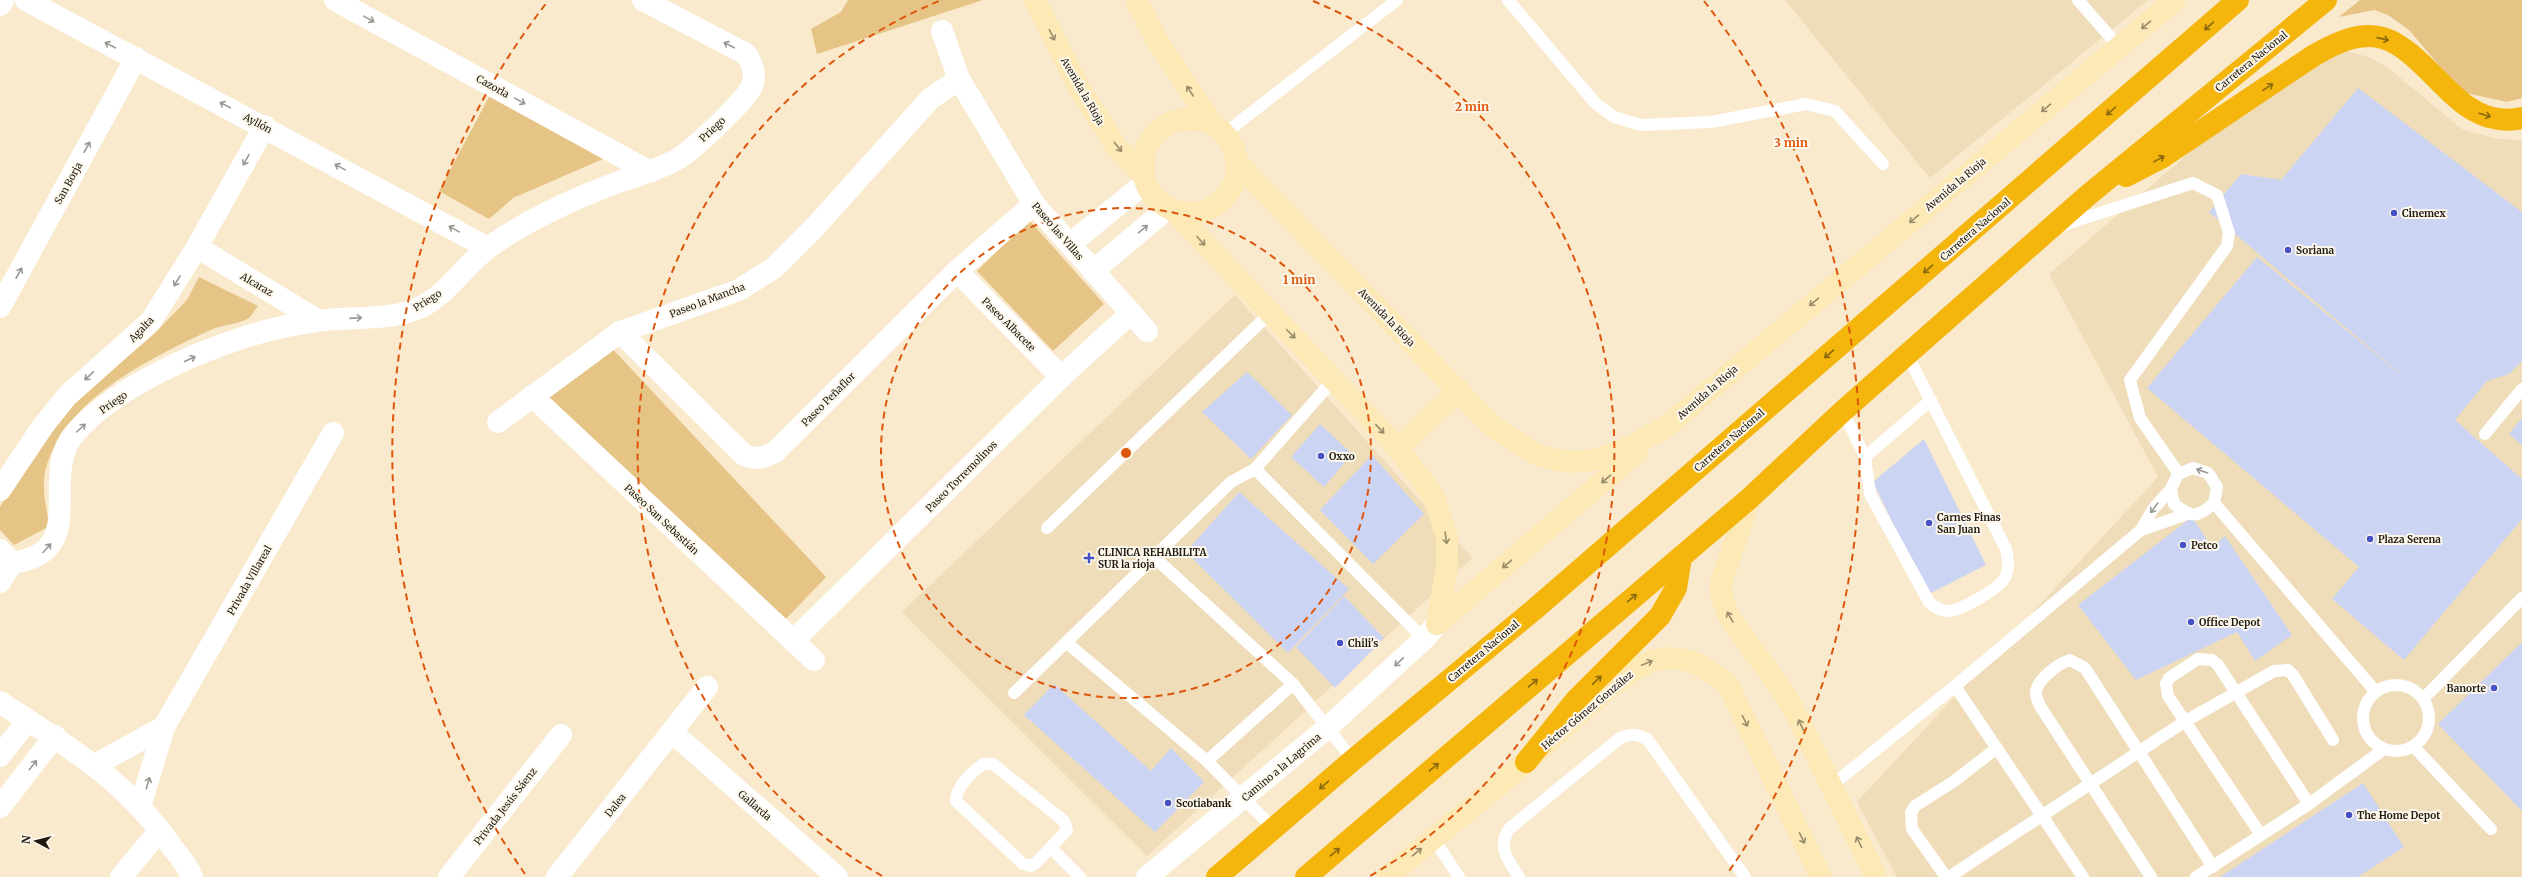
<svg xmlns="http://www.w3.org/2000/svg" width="2522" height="877" font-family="Merriweather,serif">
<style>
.built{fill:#efdcb8}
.green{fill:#e5c485}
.building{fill:#ccd4f3}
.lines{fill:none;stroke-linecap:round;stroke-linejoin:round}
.lane{stroke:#fff;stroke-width:12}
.street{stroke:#fff;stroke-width:22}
.secondary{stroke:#fce9b6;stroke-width:22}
.highway{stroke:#f4b60c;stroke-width:22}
.oneway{stroke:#9a9893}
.oneway2{stroke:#998c6b}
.oneway3{stroke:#8a680e}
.ring{fill:none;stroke:#de560c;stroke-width:2;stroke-dasharray:7 5}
.poi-dot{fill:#4751c6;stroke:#fef8ec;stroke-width:1.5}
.labels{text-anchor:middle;stroke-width:4;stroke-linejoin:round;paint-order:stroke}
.street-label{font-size:10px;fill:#1f1a10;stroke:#fef8ec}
.poi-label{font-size:10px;font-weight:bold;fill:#1f1a10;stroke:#fef8ec;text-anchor:start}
.centre{fill:#de560c;stroke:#fef8ec;stroke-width:2}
.ring-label{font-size:12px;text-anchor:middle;font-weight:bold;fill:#de560c;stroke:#fef8ec;stroke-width:4;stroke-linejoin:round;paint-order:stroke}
</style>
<rect width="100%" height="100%" fill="#f9e9cd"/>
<g class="built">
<polygon points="1785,0 2148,0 1930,178"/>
<polygon points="2347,51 2368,57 2387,67 2463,130 2499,139 2522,140 2522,877 1897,877 1857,802 2158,477 2049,274 2225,122 2329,53"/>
<polygon points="1235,295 1472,558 1147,856 902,612"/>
</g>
<g class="green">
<polygon points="848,0 983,0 817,54 811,29 841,12"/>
<polygon points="2360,0 2522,0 2522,98 2507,102 2462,92 2409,30 2388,15 2374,10 2339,17"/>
<polygon points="490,95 603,159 513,198 489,219 439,191"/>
<polygon points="1029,220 1104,304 1053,351 977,271"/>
<path d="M 199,277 L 258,306 C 255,309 252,315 249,318 C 240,324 220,325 208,331 C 148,360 66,398 46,468 C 41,486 46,509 50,526 L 14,545 L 0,530 L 0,507 L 40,442 L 74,402 L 153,335 L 187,300 Z"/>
<polygon points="607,343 826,577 783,622 547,396"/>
</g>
<g class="building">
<polygon points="2358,88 2522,212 2522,361 2509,374 2487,381 2455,420 2522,479 2522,519 2404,660 2332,599 2359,567 2147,388 2257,257 2421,391 2209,212 2241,174 2281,180"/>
<polygon points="1247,372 1292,415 1251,459 1202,412"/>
<polygon points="2522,418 2522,445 2509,434"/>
<polygon points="1320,424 1352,454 1324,487 1291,457"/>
<polygon points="1924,439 1986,565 1927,595 1873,482"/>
<polygon points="1372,455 1424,514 1373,564 1320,510"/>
<polygon points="1239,492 1349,589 1288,653 1186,552"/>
<polygon points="2192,517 2212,547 2225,536 2292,635 2255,661 2237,632 2136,680 2078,605"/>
<polygon points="1344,596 1384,638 1335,688 1296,647"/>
<polygon points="2522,642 2522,811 2438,724"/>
<polygon points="1054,684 1151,771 1171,748 1204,782 1155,832 1024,715"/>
<polygon points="2363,783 2404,847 2358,877 2220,877"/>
</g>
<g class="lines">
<g class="lane">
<polyline points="1508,0 1596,104 1614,117 1641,125 1711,122 1806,104 1835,111 1883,164"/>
<polyline points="2078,0 2119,47"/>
<polyline points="1225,133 1397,0"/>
<polyline points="2060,226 2193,183 2217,195 2229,233 2227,246 2130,380 2140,418 2179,474"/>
<path d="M 1843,411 L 1865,457 L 1870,494 L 1929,602 C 1934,607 1940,611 1948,611 C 1960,611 1998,589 2004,579 C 2010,570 2008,559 2006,549 L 1907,354"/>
<polyline points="2485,434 2522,389"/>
<polyline points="1865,457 1931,400"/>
<polyline points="1255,469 1424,639"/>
<path d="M 2214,503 C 2198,518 2191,518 2174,504 L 2171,489 L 2178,474 L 2193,468 L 2208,473 L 2217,487 L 2214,503 L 2376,692"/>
<polyline points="1047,528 1270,313"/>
<polyline points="2141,530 2187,514"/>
<polyline points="1153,556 1293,684 1353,760"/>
<polyline points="1066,642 1207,761 1274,829"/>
<circle cx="2396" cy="718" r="33"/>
<polyline points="1955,686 2083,877"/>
<polyline points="1014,693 1231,482 1255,469 1334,379"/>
<polyline points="2424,698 2522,598"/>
<polyline points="2414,747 2491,829"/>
<polyline points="1207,761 1293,684"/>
<path d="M 984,764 L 993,764 L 1064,821 L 1067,830 L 1037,862 L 1031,866 L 1023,864 L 956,801 C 956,787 972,771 984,764 Z"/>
<polyline points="1831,786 1955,686 2141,530 2153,509 2171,489"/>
<polyline points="2261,835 2168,696 2166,684 2169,678 2198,659 2212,660 2218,665 2309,804"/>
<polyline points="1433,838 1459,877"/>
<polyline points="1051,848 1080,877"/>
<path d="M 1519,877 C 1508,860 1496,846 1510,828 L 1620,738 C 1632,733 1638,734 1648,740 L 1745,877"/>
<polyline points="1946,877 1912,829 1911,813 1915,806 1953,782 1997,748"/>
<polyline points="1949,877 2184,722 2274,671 2288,670 2293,675 2333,740"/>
<path d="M 2151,877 L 2040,706 C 2038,701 2035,696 2036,691 C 2038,679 2059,663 2070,660 L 2085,668 L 2213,867"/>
<polyline points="2196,877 2309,804 2384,749"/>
</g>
<g class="street">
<polyline points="26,0 488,248"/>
<polyline points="335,0 650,172"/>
<polyline points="0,5 3,0"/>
<polyline points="942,31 959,79 1034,204 1147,331"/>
<polyline points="1070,244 1145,183"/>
<polyline points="197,247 317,320"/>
<polyline points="957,271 1061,377"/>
<polyline points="1093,271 1168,208"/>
<polyline points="0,307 136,58"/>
<path d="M 620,332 L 744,455 C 757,460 763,458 775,452 L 957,271 L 1034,204"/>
<polyline points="532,396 814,660"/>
<polyline points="498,422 620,332 739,290 774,268 814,228 930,99 959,79"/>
<polyline points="0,490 43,426 67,396 151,321 197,247 265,126"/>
<polyline points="0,550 12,563"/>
<path d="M 0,582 L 12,563 C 93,552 37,476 75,433 C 115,388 189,355 245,337 C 267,330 293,324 317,321 C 349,316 383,321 414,310 C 445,299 463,266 489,247 C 526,221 573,199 616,183 C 637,175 660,170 679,158 C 693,150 747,99 752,86 C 757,74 752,63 746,54 L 643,0"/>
<polyline points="793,641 1061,377 1131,313"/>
<path d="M 0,702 C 67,746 124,778 172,847 C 179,856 188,866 192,877"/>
<polyline points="673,733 837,877"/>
<polyline points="0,756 28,720"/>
<polyline points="95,765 164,727"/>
<polyline points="0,807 55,736"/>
<polyline points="140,807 164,727 333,433"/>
<polyline points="121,877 160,830"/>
<polyline points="449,877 561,735"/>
<polyline points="557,877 707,687"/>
<polyline points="1147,877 1327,728 1424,639 1437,624"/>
</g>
<g class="secondary">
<polyline points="1035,0 1078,86 1117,148 1143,175"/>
<polyline points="1136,0 1156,39 1212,123"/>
<circle cx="1190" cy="166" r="47"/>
<path d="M 1237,163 L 1494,428 C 1509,436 1524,448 1539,455 C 1589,474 1625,449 1667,426 L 2175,0"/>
<polyline points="1175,212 1398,448 1434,497 1447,538 1447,568 1437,624"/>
<polyline points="1398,448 1459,390"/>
<polyline points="1750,498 1721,583 1721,593 1728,616 1780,687 1795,712 1876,877"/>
<polyline points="1437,624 1637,452"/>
<path d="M 1387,877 C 1433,838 1481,801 1527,761 C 1556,737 1626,664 1660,659 C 1688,655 1708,668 1728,685 L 1821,877"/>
</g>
<g class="highway">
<path d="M 2126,176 L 2161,158 L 2313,56 C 2378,17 2397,39 2444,86 C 2458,100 2470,111 2489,117 C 2500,120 2510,121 2522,118"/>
<polyline points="1526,762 1576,700 1660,616 1676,588 1681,557"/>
<polyline points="1217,877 1353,760 1536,608 2238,0"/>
<polyline points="1306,877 1750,498 1843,411 2087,196 2326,0"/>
</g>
</g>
<defs><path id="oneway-shaft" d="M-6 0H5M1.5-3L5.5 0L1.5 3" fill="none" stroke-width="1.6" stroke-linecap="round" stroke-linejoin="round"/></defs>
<g class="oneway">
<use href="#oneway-shaft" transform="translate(369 19) rotate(29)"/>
<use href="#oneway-shaft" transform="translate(110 45) rotate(-152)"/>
<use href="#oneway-shaft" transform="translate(729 45) rotate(-152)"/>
<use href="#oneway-shaft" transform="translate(520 101) rotate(29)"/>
<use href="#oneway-shaft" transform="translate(225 105) rotate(-152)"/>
<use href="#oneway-shaft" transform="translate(87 147) rotate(-61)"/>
<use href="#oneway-shaft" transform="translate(246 160) rotate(119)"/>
<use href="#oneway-shaft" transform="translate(340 167) rotate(-151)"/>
<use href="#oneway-shaft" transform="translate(454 229) rotate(-151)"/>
<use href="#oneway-shaft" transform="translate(1143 229) rotate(-40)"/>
<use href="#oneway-shaft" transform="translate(19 273) rotate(-61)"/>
<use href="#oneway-shaft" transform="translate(177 281) rotate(121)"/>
<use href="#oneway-shaft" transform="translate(356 318) rotate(-4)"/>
<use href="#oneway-shaft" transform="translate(190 359) rotate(-24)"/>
<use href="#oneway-shaft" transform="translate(89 376) rotate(137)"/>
<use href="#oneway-shaft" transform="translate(81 428) rotate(-42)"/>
<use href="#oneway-shaft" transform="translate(2202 471) rotate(-161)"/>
<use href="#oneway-shaft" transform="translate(2154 508) rotate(127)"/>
<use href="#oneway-shaft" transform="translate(47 548) rotate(-48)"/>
<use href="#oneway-shaft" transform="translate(1399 662) rotate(137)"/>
<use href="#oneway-shaft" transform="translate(33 765) rotate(-52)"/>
<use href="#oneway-shaft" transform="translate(148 783) rotate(-73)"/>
</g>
<g class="oneway2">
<use href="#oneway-shaft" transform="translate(2146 25) rotate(140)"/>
<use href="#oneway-shaft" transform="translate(1052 35) rotate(63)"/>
<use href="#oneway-shaft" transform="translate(1190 91) rotate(-123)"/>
<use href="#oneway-shaft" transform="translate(2046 108) rotate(140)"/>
<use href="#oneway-shaft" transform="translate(1118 147) rotate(52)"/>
<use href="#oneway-shaft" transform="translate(1914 219) rotate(140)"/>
<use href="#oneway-shaft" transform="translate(1201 241) rotate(48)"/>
<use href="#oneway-shaft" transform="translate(1814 302) rotate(140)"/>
<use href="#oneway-shaft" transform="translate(1291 334) rotate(46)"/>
<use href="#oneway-shaft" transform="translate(1380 429) rotate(47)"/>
<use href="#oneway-shaft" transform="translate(1606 479) rotate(139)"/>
<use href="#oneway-shaft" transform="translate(1446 538) rotate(81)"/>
<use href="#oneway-shaft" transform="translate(1507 564) rotate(139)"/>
<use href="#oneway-shaft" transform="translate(1730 617) rotate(-120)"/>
<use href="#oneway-shaft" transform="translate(1647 663) rotate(-22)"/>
<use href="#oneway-shaft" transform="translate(1745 721) rotate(64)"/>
<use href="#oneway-shaft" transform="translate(1801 725) rotate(-116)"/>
<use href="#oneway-shaft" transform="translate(1802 838) rotate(64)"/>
<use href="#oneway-shaft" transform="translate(1859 842) rotate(-116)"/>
<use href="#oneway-shaft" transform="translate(1417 852) rotate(-40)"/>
</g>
<g class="oneway3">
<use href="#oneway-shaft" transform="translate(2209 26) rotate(139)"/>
<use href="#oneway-shaft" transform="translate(2383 39) rotate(13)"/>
<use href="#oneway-shaft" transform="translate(2268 87) rotate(-34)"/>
<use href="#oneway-shaft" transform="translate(2111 111) rotate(139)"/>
<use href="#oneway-shaft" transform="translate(2485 115) rotate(17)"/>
<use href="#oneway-shaft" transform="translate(2159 159) rotate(-29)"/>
<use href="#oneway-shaft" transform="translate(1928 269) rotate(139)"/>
<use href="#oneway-shaft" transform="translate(1829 354) rotate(139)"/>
<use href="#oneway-shaft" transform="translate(1632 598) rotate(-40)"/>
<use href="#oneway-shaft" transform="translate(1597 680) rotate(-44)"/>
<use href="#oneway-shaft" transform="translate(1533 683) rotate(-40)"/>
<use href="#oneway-shaft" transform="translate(1434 767) rotate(-40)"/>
<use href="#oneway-shaft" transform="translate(1324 785) rotate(139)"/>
<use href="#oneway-shaft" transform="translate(1335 852) rotate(-40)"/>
</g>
<g class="ring">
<circle cx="1126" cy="453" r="245"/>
<path d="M882 876A489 489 0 0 1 939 1M1313 1A489 489 0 0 1 1370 876"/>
<path d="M525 874A734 734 0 0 1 548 1M1704 1A734 734 0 0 1 1727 874"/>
</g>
<g class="poi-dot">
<circle cx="2394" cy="213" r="4"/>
<circle cx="2288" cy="250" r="4"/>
<circle cx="1321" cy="456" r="4"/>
<circle cx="1929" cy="523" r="4"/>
<circle cx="2370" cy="539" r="4"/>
<circle cx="2183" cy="545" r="4"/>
<path d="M1087 552h4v4h4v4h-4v4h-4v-4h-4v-4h4z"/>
<circle cx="2191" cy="622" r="4"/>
<circle cx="1340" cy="643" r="4"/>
<circle cx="2494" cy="688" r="4"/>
<circle cx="1168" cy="803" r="4"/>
<circle cx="2349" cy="815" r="4"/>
</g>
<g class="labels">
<g class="street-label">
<text transform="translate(2251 61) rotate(-39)" y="4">Carretera Nacional</text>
<text transform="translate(493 86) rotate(29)" y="4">Cazorla</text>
<text transform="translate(1083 91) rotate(60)" y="4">Avenida la Rioja</text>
<text transform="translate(258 123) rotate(28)" y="4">Ayllón</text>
<text transform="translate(712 129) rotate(-43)" y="4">Priego</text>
<text transform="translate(68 183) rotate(-61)" y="4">San Borja</text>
<text transform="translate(1955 184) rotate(-40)" y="4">Avenida la Rioja</text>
<text transform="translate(1975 229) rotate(-41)" y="4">Carretera Nacional</text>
<text transform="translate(1058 231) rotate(49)" y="4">Paseo las Villas</text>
<text transform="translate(257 284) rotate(31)" y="4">Alcaraz</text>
<text transform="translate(427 300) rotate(-32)" y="4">Priego</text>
<text transform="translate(707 300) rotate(-21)" y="4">Paseo la Mancha</text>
<text transform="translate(1387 317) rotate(46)" y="4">Avenida la Rioja</text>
<text transform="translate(1009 324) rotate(45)" y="4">Paseo Albacete</text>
<text transform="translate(141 329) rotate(-46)" y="4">Agalta</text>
<text transform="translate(1707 392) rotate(-41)" y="4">Avenida la Rioja</text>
<text transform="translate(828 399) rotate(-45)" y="4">Paseo Peñaflor</text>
<text transform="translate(113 402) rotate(-35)" y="4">Priego</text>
<text transform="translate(1729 440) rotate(-41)" y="4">Carretera Nacional</text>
<text transform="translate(961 476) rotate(-45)" y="4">Paseo Torremolinos</text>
<text transform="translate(662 519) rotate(43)" y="4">Paseo San Sebastián</text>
<text transform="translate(249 580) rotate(-60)" y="4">Privada Villareal</text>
<text transform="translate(1483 651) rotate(-40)" y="4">Carretera Nacional</text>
<text transform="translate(1587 710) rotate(-40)" y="4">Héctor Gómez González</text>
<text transform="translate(1281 767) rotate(-40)" y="4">Camino a la Lagrima</text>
<text transform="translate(615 805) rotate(-51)" y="4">Dalea</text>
<text transform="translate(755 805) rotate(41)" y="4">Gallarda</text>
<text transform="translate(505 806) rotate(-52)" y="4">Privada Jesús Sáenz</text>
</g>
<g class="poi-label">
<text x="2402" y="217">Cinemex</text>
<text x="2296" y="254">Soriana</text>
<text x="1329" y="460">Oxxo</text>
<text x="1937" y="521">Carnes Finas<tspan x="1937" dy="12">San Juan</tspan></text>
<text x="2378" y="543">Plaza Serena</text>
<text x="2191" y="549">Petco</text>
<text x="1098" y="556">CLINICA REHABILITA<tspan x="1098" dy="12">SUR la rioja</tspan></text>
<text x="2199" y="626">Office Depot</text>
<text x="1348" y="647">Chili's</text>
<text x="2486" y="692" text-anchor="end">Banorte</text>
<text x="1176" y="807">Scotiabank</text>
<text x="2357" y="819">The Home Depot</text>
</g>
</g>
<circle cx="1126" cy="453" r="6" class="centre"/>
<g class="ring-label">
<text x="1472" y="111">2 min</text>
<text x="1791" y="147">3 min</text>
<text x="1299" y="284">1 min</text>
</g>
<g transform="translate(36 841) rotate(277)" stroke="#fef8ec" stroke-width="3" paint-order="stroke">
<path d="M0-3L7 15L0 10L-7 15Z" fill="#1f1a10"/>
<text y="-6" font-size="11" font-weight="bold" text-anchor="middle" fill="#1f1a10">N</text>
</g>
</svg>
